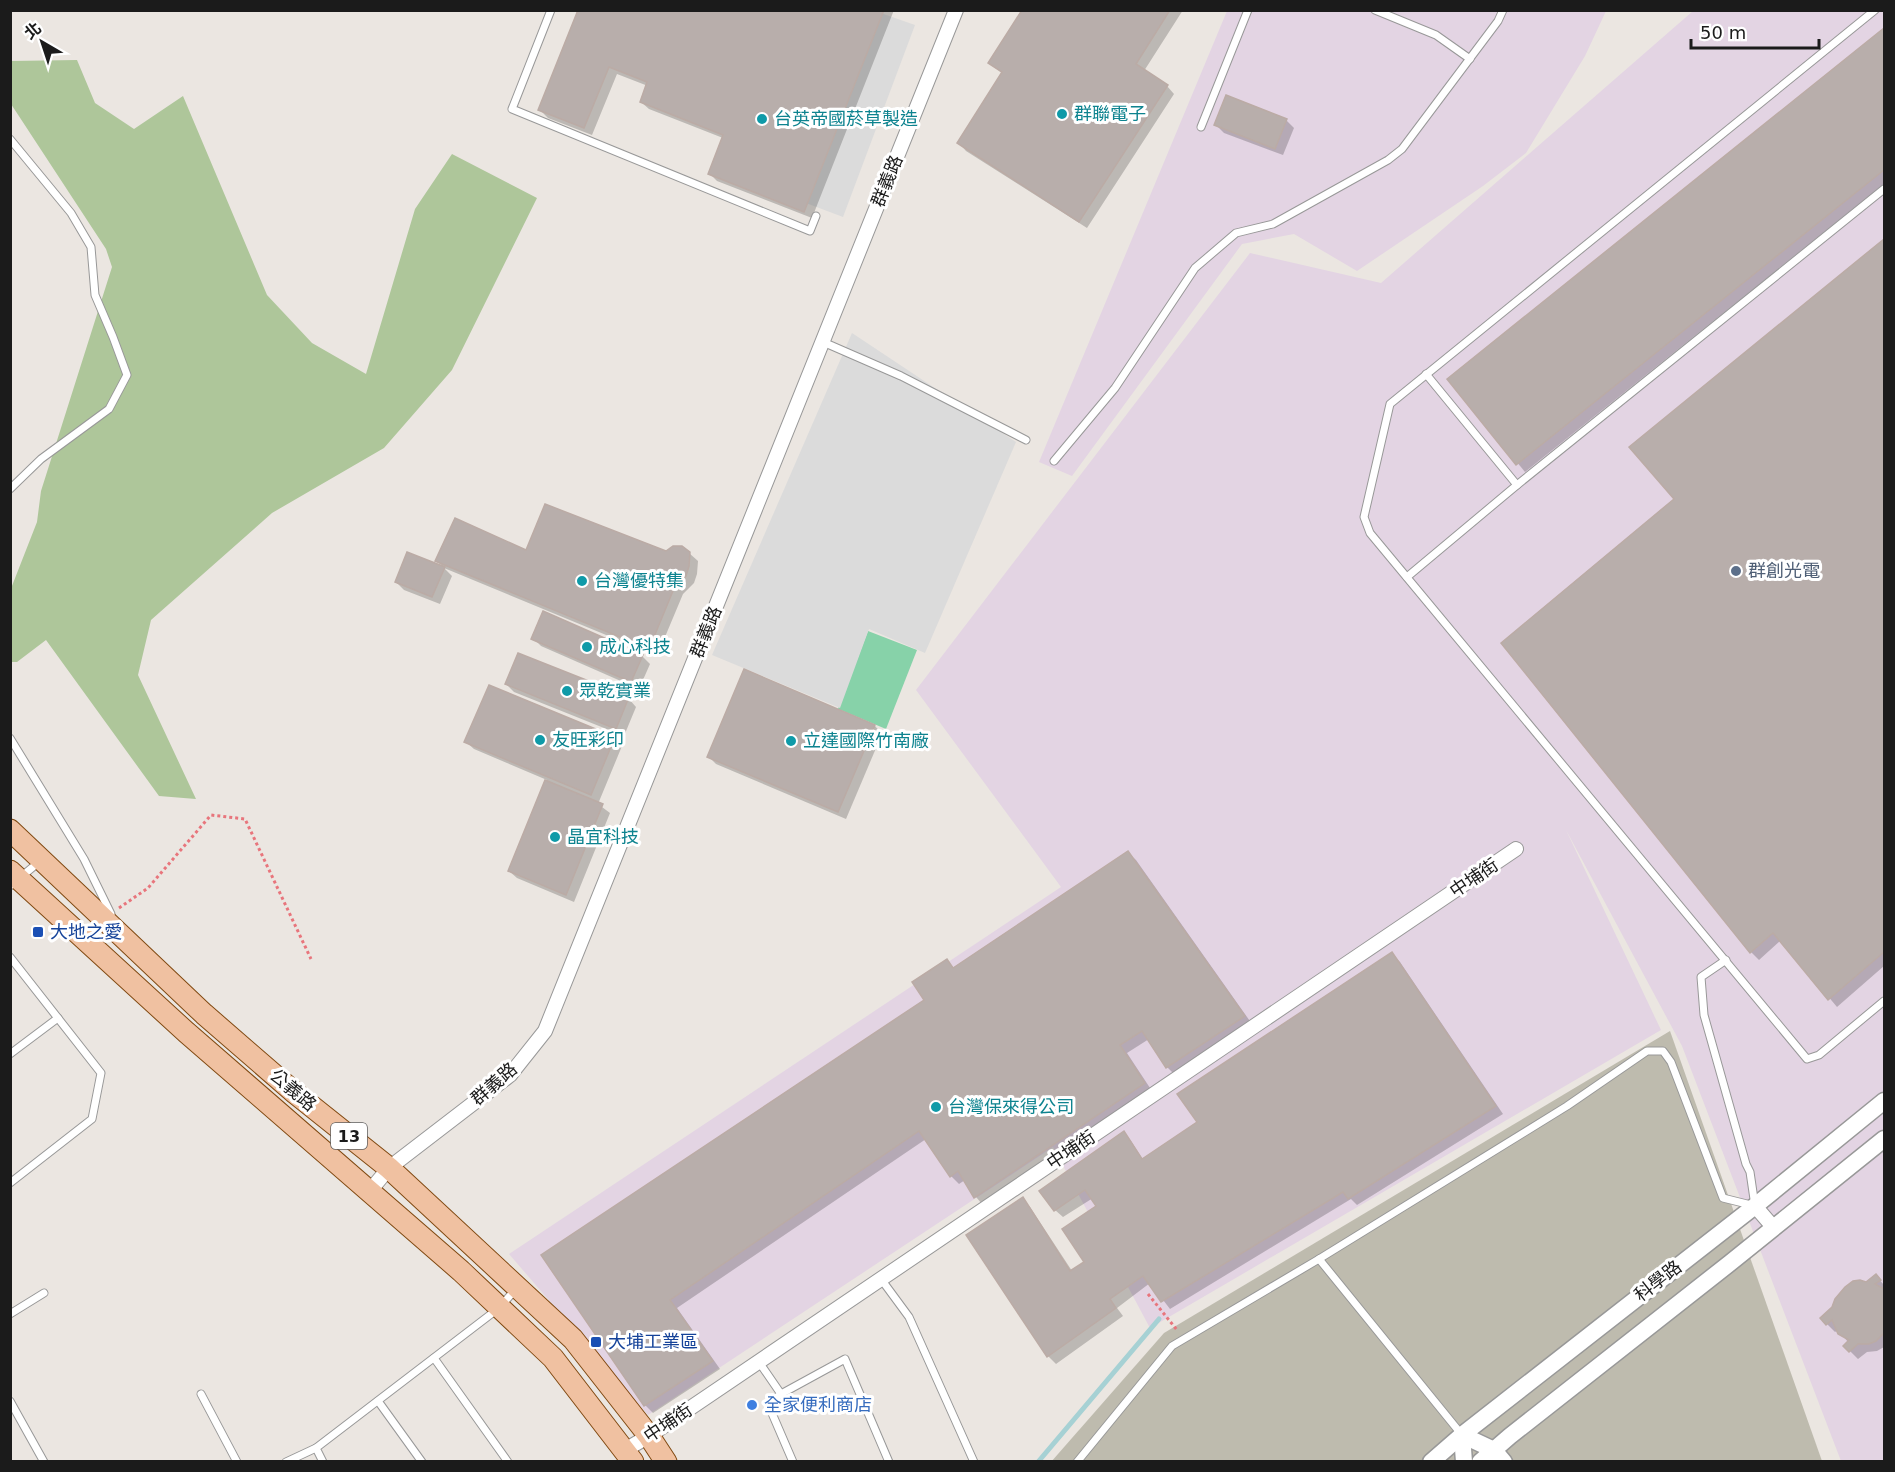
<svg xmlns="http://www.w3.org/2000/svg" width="1895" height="1472" font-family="'DejaVu Sans','Noto Sans TC',sans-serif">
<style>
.industrial{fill:#e3d4e3}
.construction{fill:#bebbae}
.forest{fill:#aec69a}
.pitch{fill:#87d2a9}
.parking{fill:#dbdbdb}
.shadow{fill:#0003}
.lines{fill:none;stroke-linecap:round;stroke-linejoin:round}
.stream{stroke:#a6d1d4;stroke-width:5}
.building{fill:#b8aeab;stroke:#bbaba5;stroke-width:1.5}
.service-casing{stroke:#989898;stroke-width:9}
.minor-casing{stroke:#989898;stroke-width:16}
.tertiary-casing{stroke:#989898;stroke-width:19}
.primary-casing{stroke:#804911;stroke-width:23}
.path{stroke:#e8757c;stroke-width:3;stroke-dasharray:3 3;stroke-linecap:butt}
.service{stroke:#fff;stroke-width:7}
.minor{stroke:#fff;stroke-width:14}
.tertiary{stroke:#fff;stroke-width:16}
.primary{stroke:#f0c1a1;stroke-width:21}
.culture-dot{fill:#0f9aa8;stroke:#fff;stroke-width:2}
.service-dot{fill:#5c6f8a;stroke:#fff;stroke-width:2}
.transit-dot{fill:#1a4fb4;stroke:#fff;stroke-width:2}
.shop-dot{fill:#3f7fe0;stroke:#fff;stroke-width:2}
.labels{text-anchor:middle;stroke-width:6;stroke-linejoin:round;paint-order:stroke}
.shield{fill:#fff;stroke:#5f5f5f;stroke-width:1.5}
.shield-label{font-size:16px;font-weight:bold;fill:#1b1b1b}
.culture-label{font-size:18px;fill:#0d838f;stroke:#fff;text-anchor:start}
.street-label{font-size:18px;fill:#1b1b1b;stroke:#fff}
.service-label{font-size:18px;fill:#4e5e75;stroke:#fff;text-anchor:start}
.transit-label{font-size:18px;fill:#164399;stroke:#fff;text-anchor:start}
.shop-label{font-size:18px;fill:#366cbe;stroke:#fff;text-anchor:start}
</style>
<rect width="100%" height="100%" fill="#ebe6e1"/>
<g class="industrial">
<polygon points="1227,11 1606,11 1585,56 1526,153 1483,186 1357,271 1294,234 1242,244 1072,476 1039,462"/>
<polygon points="1693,11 1884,11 1884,1461 1841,1461 1682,1046 1566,830 1661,1030 1150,1328 1053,1147 648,1415 509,1254 1061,887 916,690 1250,253 1381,283"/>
</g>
<polygon class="construction" points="1670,1031 1822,1461 1051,1462 1164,1333"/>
<polygon class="forest" points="77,60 95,103 134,129 183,96 267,295 312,343 366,374 415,209 452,154 537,198 452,370 384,448 272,513 151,620 138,675 196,799 159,796 46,640 17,662 11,662 10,591 37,522 41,491 112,267 106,249 11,104 11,61"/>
<polygon class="pitch" points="868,631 917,650 886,729 838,709"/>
<g class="parking">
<polygon points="875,11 915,25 843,217 798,200"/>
<polygon points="852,333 1016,442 925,653 869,629 840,708 712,655"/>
</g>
<g class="shadow">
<polygon points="579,10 894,10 812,218 717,181 709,173 723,138 649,109 641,102 648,86 617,74 592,135 548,118 540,110"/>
<polygon points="1024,10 1183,10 1144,71 1167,86 1174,94 1087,228 966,151 959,143 1003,74 990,63"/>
<polygon points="1884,30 1884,184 1525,472 1449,379"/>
<polygon points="1286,120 1294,128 1283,155 1224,133 1216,125"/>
<polygon points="1884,241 1884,966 1837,1007 1781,940 1759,960 1751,952 1676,499 1631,447"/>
<polygon points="526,552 689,553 698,561 697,574 694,583 683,594 657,656 444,568 452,576 440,604 404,590 396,582 444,568 437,561"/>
<polygon points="533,638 642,656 650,664 639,689 541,646"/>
<polygon points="518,654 629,699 636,707 624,736 514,692 506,684"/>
<polygon points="490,687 614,739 622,746 598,804 610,813 574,902 517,878 509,871 547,780 474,749 466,742"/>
<polygon points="875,726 882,734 846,819 716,764 708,756"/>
<polygon points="1128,853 1136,860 1252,1024 1175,1075 1167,1067 1149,1039 1127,1053 1152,1091 983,1205 976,1197 965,1180 959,1184 951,1176 926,1139 677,1308 720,1369 653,1413 645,1405 543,1255 926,1001 947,961 954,968"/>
<polygon points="1392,954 1400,962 1503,1114 1357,1205 1351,1199 1170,1309 1150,1283 1117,1308 1123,1316 1056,1364 1048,1356 1023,1199 1030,1207 1072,1271 1086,1262 1098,1206 1093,1198 1063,1217 1055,1210 1124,1133 1131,1141 1143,1160 1199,1123"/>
<polygon points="1876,1276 1884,1285 1884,1347 1877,1351 1867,1352 1858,1359 1845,1346 1848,1342 1838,1330 1835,1332 1827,1324"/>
</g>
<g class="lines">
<polyline class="stream" points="1038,1462 1159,1319"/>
</g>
<g class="building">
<polygon points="578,10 884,10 804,212 708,174 723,135 640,102 647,82 609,67 584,128 538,110"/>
<polygon points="1022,10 1170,10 1136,64 1168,85 1079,222 957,143 1002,72 988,63"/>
<polygon points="1884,28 1884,170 1516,465 1447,379"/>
<polygon points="1226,95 1287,119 1275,149 1214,125"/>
<polygon points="1884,239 1884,952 1828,1000 1773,933 1750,953 1501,643 1674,499 1629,447"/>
<polygon points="545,504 666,551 673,546 682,546 690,552 689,566 686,576 675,586 649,649 435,561 455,518 526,550"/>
<polygon points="407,552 445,567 432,597 395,582"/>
<polygon points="543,611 643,655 631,682 531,639"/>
<polygon points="518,653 629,697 616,729 505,684"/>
<polygon points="744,669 875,725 838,812 707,757"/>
<polygon points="489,685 615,737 591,795 464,742"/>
<polygon points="545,780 603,804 566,895 508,871"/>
<polygon points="1128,851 1245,1016 1166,1068 1142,1031 1120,1045 1145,1083 974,1198 958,1171 950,1177 919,1131 670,1300 713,1361 644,1406 541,1255 924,1000 912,982 947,959 953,968"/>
<polygon points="1392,952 1496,1106 1348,1199 1343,1192 1161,1302 1143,1276 1110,1299 1116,1308 1047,1357 966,1235 1023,1197 1070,1271 1084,1262 1062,1229 1096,1206 1085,1190 1054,1211 1039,1191 1124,1131 1142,1159 1197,1122 1177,1094"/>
<polygon points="1876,1274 1881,1280 1875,1284 1884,1289 1884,1333 1876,1341 1869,1344 1858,1344 1849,1352 1843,1346 1849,1340 1838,1334 1832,1320 1826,1325 1820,1318 1832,1307 1835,1299 1845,1287 1853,1281 1860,1280 1866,1282"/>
</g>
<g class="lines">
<g class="service-casing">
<g id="service">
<polyline points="551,10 512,109 810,231 816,216"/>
<polyline points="1375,10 1436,35 1470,59"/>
<polyline points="1875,10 1390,404 1364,517 1370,533 1807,1059 1819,1055 1884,1001"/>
<polyline points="1201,127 1248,10"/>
<polyline points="10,139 71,213 91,247 95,295 113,337 127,375 109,409 41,459 10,489"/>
<polyline points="823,342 901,376 1026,440"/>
<polyline points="1426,374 1517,485"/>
<polyline points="1054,461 1115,388 1195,268 1236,233 1273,224 1388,160 1402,149 1498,21 1503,10"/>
<polyline points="1407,577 1517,485 1884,189"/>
<polyline points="10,738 84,859 111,914"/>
<polyline points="10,886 39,862"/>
<polyline points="10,957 101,1073 92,1119 10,1183"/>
<polyline points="10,1054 58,1018"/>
<polyline points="1319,1259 1462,1435"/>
<polyline points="881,1279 909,1317 974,1462"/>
<polyline points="10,1314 44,1293"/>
<polyline points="434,1358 508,1462"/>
<polyline points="759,1362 781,1394"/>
<polyline points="201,1394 237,1462"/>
<polyline points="10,1401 44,1462"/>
<polyline points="378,1401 422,1462"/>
<polyline points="286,1462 316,1448"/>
<polyline points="323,1462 316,1448 499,1308 515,1290"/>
<polyline points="793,1462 768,1404 781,1394 845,1359 889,1462"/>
<polyline points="1077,1462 1172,1346 1319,1259 1567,1106 1647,1051 1663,1051 1671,1062 1723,1198 1755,1206 1750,1172 1746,1164 1704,1015 1701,977 1726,960"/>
</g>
</g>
<g class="minor-casing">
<g id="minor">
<polyline points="369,1192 389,1168 510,1075 545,1031 956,10"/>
<polyline points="1755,1206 1774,1228"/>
<polyline points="625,1450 649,1436 1516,849"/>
</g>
</g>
<g class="tertiary-casing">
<g id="tertiary">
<polyline points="1462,1435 1494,1450 1504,1462"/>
<polyline points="1462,1435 1464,1462"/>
<polyline points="1431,1462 1462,1435 1755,1206 1884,1101"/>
<polyline points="1480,1462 1510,1436 1730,1263 1884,1139"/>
</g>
</g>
<g class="primary-casing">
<g id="primary">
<polyline points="10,830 204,1014 295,1093 389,1168 573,1339 649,1436 666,1462"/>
<polyline points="10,871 186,1032 461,1271 553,1358 633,1462"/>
</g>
</g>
<g class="path">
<polyline points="119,908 148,888 211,815 245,819 311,959"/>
<polyline points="1148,1294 1177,1330"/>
</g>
<use href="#service" class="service"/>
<use href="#minor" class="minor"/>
<use href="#tertiary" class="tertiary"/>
<use href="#primary" class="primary"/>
</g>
<g class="culture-dot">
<circle cx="1062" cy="114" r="6"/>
<circle cx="762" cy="119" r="6"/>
<circle cx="582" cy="581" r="6"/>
<circle cx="587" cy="647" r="6"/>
<circle cx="567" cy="691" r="6"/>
<circle cx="540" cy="740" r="6"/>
<circle cx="791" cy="741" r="6"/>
<circle cx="555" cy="837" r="6"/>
<circle cx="936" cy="1107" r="6"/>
</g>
<circle class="service-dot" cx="1736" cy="571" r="6"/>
<g class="transit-dot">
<rect x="32" y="926" width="12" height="12" rx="3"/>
<rect x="590" y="1336" width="12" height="12" rx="3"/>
</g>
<circle class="shop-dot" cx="752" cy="1405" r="6"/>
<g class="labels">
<rect class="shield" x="331" y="1123" width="36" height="26" rx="4.5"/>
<g class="shield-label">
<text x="349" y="1142">13</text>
</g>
<g class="culture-label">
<text x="1074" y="120">群聯電子</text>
<text x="774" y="125">台英帝國菸草製造</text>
<text x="594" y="587">台灣優特集</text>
<text x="599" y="653">成心科技</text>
<text x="579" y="697">眾乾實業</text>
<text x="552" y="746">友旺彩印</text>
<text x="803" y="747">立達國際竹南廠</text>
<text x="567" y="843">晶宜科技</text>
<text x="948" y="1113">台灣保來得公司</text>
</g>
<g class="street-label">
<text transform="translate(887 181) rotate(-68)" y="6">群義路</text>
<text transform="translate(706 632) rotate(-68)" y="6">群義路</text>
<text transform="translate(1474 878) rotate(-34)" y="6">中埔街</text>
<text transform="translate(494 1084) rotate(-41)" y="6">群義路</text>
<text transform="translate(293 1090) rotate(40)" y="6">公義路</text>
<text transform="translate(1071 1150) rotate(-34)" y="6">中埔街</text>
<text transform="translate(1658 1281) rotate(-38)" y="6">科學路</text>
<text transform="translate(668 1423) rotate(-34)" y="6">中埔街</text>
</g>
<g class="service-label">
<text x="1748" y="577">群創光電</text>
</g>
<g class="transit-label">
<text x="50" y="938">大地之愛</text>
<text x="608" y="1348">大埔工業區</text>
</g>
<g class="shop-label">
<text x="764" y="1411">全家便利商店</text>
</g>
</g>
<rect width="1895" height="1472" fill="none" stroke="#1b1b1b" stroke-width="24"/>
<g transform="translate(42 42) rotate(321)" stroke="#ffffff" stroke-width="4.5" paint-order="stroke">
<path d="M0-4.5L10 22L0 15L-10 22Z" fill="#1b1b1b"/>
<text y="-9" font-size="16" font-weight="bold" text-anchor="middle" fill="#1b1b1b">北</text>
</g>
<path d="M1691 39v9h128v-9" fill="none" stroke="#1b1b1b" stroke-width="3"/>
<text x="1700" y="39" font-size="18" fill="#1b1b1b" stroke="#ffffff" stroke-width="4.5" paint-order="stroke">50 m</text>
</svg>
